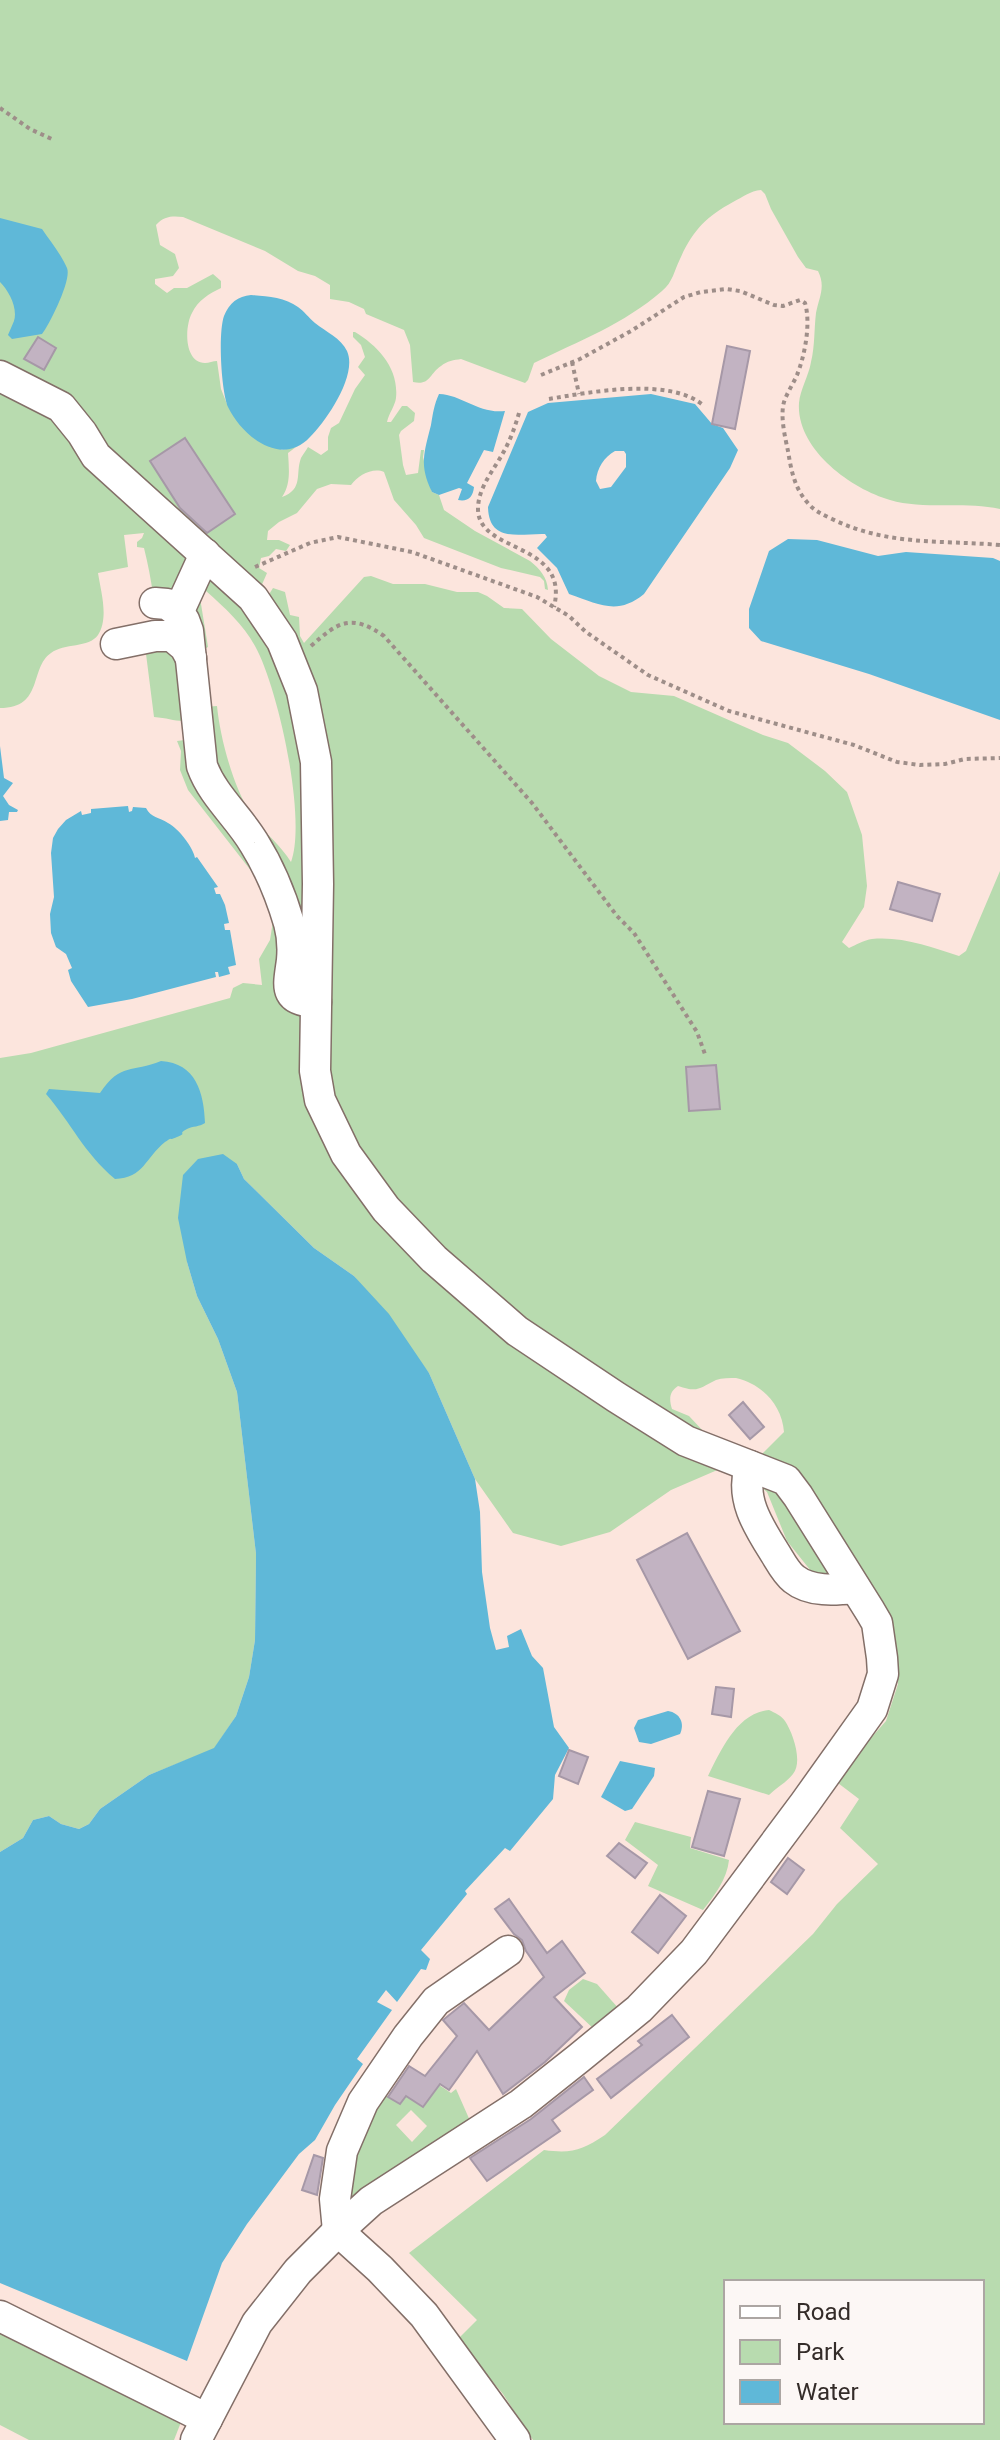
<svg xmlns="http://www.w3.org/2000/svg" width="1000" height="2440" font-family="Roboto,sans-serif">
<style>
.green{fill:#b8dbaf;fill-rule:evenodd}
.water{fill:#5fb8d8;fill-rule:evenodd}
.building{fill:#c2b3c2;stroke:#a698a7;stroke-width:2}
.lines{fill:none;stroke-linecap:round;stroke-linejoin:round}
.minor-casing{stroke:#836f68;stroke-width:33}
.path{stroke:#9e8e89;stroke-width:4;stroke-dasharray:4 4;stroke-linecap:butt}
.minor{stroke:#fff;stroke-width:30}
</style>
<rect width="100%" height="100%" fill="#fce5dd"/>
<g class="green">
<path d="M 0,0 L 1000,0 L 1000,509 C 964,501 923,510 890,500 C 851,489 796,449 799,403 C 800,390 809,375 811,362 C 815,345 814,329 816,313 C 819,297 826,287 818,271 L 806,268 L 798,257 L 771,209 L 765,194 L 761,190 C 750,191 743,197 733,202 C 706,217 693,230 680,259 C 674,271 673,282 662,291 C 624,324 579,341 534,363 L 528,380 L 525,383 L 461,359 C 454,360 447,361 441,366 C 429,374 430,386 413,382 L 410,345 L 404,330 L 366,314 L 364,309 L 349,302 L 330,299 L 330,285 L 315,276 L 298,271 L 265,251 L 183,217 C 172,216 164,216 156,225 L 160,245 L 175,254 L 179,268 L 173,276 L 155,279 L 155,284 L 167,293 L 174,288 L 187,288 L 213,274 L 221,281 L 221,288 C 209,294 198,300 192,313 C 185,325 183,362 205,363 C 209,363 213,361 217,361 L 221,389 L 227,404 L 282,450 L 296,447 L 288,453 C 289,469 291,484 282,497 C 304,489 295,474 301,458 C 303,454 306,451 308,447 L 321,455 L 328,450 L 328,437 L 331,428 L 339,423 L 355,389 L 365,375 L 358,367 L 365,357 L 361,345 L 353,337 L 353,332 L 355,332 C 378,346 399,368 396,398 C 395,406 389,413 387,422 L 391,422 L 402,406 L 407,406 L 415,413 L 414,421 L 401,431 L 399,435 L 403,465 L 406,475 L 418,473 L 421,450 L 424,450 L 423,457 L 432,492 L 439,495 L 444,510 L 475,531 L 530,561 C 540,569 547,577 548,590 L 545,589 L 544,581 L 540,577 L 501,568 L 424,538 L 416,525 L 394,500 L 384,472 C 373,467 358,475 351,485 L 331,484 L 317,489 L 297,513 L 279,522 L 268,531 L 267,540 L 279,540 L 290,545 L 286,551 L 276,549 L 269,556 L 261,558 L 259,568 L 267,573 L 260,589 L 268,596 L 273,588 L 285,592 L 290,615 L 299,617 L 300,636 L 304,643 L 364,577 L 371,576 L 393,584 L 425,584 L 457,592 L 478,592 L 487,596 L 504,608 L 522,609 L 551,639 L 599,676 L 631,692 L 674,696 L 763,735 L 788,743 L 825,771 L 847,792 L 862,835 L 867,886 L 864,907 L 842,942 L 849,948 C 856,945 864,940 872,939 C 901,936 932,947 959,956 L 966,951 L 1000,871 L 1000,2440 L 533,2440 L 503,2394 L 457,2340 L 477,2320 L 409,2253 L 544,2150 C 572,2154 582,2150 605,2135 L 813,1934 L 837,1904 L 878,1864 L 840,1828 L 859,1799 L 834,1780 L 886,1721 L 898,1684 L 894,1632 L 877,1596 L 811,1571 L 787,1541 L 767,1492 L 748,1476 L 722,1468 L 671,1490 L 610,1532 L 561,1546 L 513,1533 L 475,1479 L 429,1373 L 354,1276 L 314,1248 L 244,1179 L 237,1164 L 187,1262 L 197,1296 L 218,1339 L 237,1392 L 256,1554 L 255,1640 L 249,1677 L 236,1716 L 214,1749 L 149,1775 L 100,1809 L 89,1824 L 79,1829 L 61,1824 L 49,1816 L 33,1820 L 23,1838 L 0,1852 L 0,1058 L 31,1053 L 230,998 L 233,988 L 243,983 L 262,985 L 259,959 L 270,940 L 273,921 L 269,905 L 252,872 L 188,790 L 180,770 L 181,751 L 177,741 L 208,737 L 204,707 L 217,706 C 220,737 233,787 251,814 C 263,832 280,844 291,862 C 307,819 278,687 255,646 C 243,624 225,608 206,591 L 201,597 L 201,604 L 208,647 L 199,652 L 193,720 C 177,723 170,718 154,717 L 145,646 L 157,643 C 156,610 152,580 144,548 L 137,547 L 137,542 L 142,538 L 144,533 L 124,535 L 128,567 L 98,573 C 101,592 109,618 98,635 C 89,648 64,643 51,653 C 29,668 44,708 0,708 ZM 736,1378 C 762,1384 782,1405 784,1432 L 760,1456 L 704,1432 L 689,1416 L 672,1409 C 669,1399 669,1392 678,1386 C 699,1393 699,1388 716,1380 C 722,1378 730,1378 736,1378 ZM 726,2282 L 982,2282 L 982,2422 L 726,2422 Z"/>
<path d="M 769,1710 C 775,1713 781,1715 785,1721 C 793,1733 803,1762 793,1774 C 787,1782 776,1788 769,1795 L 708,1776 C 721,1750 737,1713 769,1710 Z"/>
<path d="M 635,1822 L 691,1837 L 690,1848 L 729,1860 C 727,1879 715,1895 703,1910 L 648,1886 L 658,1865 L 625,1840 Z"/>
<polygon points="583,1979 597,1984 619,2009 595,2030 564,2001 569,1990"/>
<path d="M 439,2085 L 451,2093 L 456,2089 L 471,2123 C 452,2134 437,2149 419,2161 C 398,2175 374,2185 353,2200 L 345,2199 L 341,2193 L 341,2187 C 349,2152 356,2120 377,2089 L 400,2104 L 406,2096 L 423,2106 ZM 411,2110 L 427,2126 L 412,2142 L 396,2125 Z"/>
<polygon points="0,2325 183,2417 174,2440 29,2440 0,2425"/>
</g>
<g class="water">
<path d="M 0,218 L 42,229 C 50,241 61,254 67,268 C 72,279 50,324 42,334 L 12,339 L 8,335 C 10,330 12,326 14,321 C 18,308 9,291 0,282 Z"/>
<path d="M 251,295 C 266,296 285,297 298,307 C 304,311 309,318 315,323 C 326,332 341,338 347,351 C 358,375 326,421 310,437 C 281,468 242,436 228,407 C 221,390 218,333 224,316 C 229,303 238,296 251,295 Z"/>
<path d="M 439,394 C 463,395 478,414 505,411 L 493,452 L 484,450 L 467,483 L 474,487 C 473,497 468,502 458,500 L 462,489 L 459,488 L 439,495 L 432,492 C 419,465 424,453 431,425 C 433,413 434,405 439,394 Z"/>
<path d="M 651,394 L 695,404 L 712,424 L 723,428 L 738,450 L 730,468 L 644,594 C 617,616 599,604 569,594 L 557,568 L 537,548 L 547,537 L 545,534 C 521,533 489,544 488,507 L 528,412 L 548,403 ZM 615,451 L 624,451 L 626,454 L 626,467 L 611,487 L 600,489 L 596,481 C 597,468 604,457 615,451 Z"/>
<polygon points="788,539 817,540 878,556 906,552 993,558 1000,561 1000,720 869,674 761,641 749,628 749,609 769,551"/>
<polygon points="0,746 4,778 13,783 3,796 9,805 18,810 17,812 9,812 8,820 0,821"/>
<path d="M 128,806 L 129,812 L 132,811 L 133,807 L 146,808 C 151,818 159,817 168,823 C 179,829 193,847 195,858 L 197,857 L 218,887 L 214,888 L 216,894 L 220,894 L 225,905 L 229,923 L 224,924 L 225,930 L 230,930 L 236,965 L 228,967 L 230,974 L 219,977 L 218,972 L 215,972 L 216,977 L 132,999 L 88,1007 L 71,981 L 68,970 L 72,968 L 66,954 L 56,947 L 51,933 L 50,914 L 54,897 L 51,853 L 53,838 L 58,829 L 66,820 L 81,811 L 82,815 L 91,813 L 91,809 Z"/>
<path d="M 161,1061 C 196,1063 204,1093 205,1123 C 199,1127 193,1126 187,1129 C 176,1135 189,1132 177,1137 C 166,1142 175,1135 165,1142 C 145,1158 144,1178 115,1179 C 83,1152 72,1124 46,1094 L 49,1089 L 100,1093 C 121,1062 132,1073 161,1061 Z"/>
<polygon points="223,1154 237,1164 244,1179 314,1248 354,1276 389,1314 429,1373 475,1479 480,1512 482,1572 490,1628 496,1650 509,1647 507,1636 521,1629 532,1656 543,1668 554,1727 569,1748 555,1775 553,1799 510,1851 505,1848 465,1891 467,1894 421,1950 430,1959 426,1970 421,1969 397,2002 386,1990 377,2002 392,2010 357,2059 363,2064 335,2105 315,2140 299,2154 247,2224 222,2263 187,2361 0,2283 0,1852 23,1838 33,1820 49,1816 61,1824 79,1829 89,1824 100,1809 149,1775 214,1748 236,1716 249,1677 255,1640 256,1554 237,1392 218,1339 197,1296 187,1262 178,1218 183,1175 198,1159"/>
<path d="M 668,1711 C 680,1713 685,1723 680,1734 L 651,1744 L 639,1742 L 634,1728 L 638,1720 Z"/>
<polygon points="620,1761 655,1768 654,1776 632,1809 625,1811 601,1797"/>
</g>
<g class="building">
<polygon points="38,337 56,348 44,370 24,359"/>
<polygon points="727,346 750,351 735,429 712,424"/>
<polygon points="185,438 235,514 207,533 180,508 150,461"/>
<polygon points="898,882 940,894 932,921 890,909"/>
<polygon points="716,1065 720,1109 689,1111 686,1067"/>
<polygon points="743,1402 764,1427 750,1439 729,1415"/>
<polygon points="687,1533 740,1631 688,1659 637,1560"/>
<polygon points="716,1687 734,1689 731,1717 712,1714"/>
<polygon points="569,1750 588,1757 578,1784 559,1776"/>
<polygon points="708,1791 740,1799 724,1856 692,1847"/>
<polygon points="619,1843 647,1863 635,1878 607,1856"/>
<polygon points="788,1858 804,1870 787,1894 771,1882"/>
<polygon points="660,1895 686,1916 658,1953 632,1932"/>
<polygon points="509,1899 547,1953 562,1941 585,1973 554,1997 582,2027 545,2062 503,2094 477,2051 449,2090 440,2084 423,2107 406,2096 400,2104 388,2097 409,2066 425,2076 457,2036 443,2020 464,2003 489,2030 544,1977 526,1951 522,1940 514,1934 495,1909"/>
<polygon points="672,2015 689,2037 611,2098 597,2079 642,2045 638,2041"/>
<polygon points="584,2077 593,2090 552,2120 560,2131 487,2181 470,2158 531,2119"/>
<polygon points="314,2155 323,2158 317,2195 302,2190"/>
</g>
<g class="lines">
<g class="minor-casing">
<g id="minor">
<polyline points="0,376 61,407 82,433 96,456 253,598 282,641 302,691 316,762 318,884 315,1071 320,1100 346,1154 386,1209 434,1259 517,1331 616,1397 686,1441 786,1480 798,1496 870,1611 877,1623 882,1658 883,1674 872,1709 805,1803 694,1952 639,2009 579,2058 521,2104 371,2201 338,2231 298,2271 257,2323 196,2440"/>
<path d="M 155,603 L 167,604 L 174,609 L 184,620 L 188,631 L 202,766 C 213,796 238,816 254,843 C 269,867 281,896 289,923 C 292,934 293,949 292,960 C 289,985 282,1001 316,1002"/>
<polyline points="178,613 205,554"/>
<polyline points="116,644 155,636 172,636 185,647 191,658"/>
<path d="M 750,1466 C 740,1499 758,1526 775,1553 C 780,1561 786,1573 794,1579 C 810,1592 835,1590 855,1588"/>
<polyline points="508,1951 436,2001 408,2036 363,2102 342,2151 335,2199 338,2231 380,2269 424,2315 515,2440"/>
<polyline points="0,2316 207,2419"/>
</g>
</g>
<g class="path">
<polyline points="0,108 30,129 54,140"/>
<polyline points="572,362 579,394"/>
<path d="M 541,375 L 580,359 L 631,331 L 684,297 L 701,292 L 726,289 L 740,291 L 774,305 L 783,306 L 800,300 L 805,303 C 811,323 805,355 797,375 C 793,384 787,393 784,402 C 780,416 785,437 788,451 C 791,469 794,487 807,502 C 814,511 822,514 832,519 C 888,546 940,540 1000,545"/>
<path d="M 549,399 C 590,392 669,377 703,405"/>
<path d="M 519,413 C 515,427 510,441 503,453 C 493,471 478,488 478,509 C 478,554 570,541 554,607"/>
<polyline points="255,567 310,543 338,537 412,552 537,597 569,616 586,632 648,675 729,711 854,745 897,762 920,765 945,764 965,759 1000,758"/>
<path d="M 311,646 C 338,622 351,613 384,636 L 532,803 L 617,916 L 634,933 L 697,1032 L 706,1057"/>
</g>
<use href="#minor" class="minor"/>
</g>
<rect x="724" y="2280" width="260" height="144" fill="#fcf7f5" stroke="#aca6a3" stroke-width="2"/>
<rect x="740" y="2306" width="40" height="12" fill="#ffffff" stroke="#aca6a3" stroke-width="2"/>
<text x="796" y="2320" font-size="24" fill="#342c29">Road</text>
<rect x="740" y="2340" width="40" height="24" fill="#b8dbaf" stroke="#aca6a3" stroke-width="2"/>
<text x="796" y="2360" font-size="24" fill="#342c29">Park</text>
<rect x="740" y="2380" width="40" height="24" fill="#5fb8d8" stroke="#aca6a3" stroke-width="2"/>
<text x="796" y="2400" font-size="24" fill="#342c29">Water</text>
</svg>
